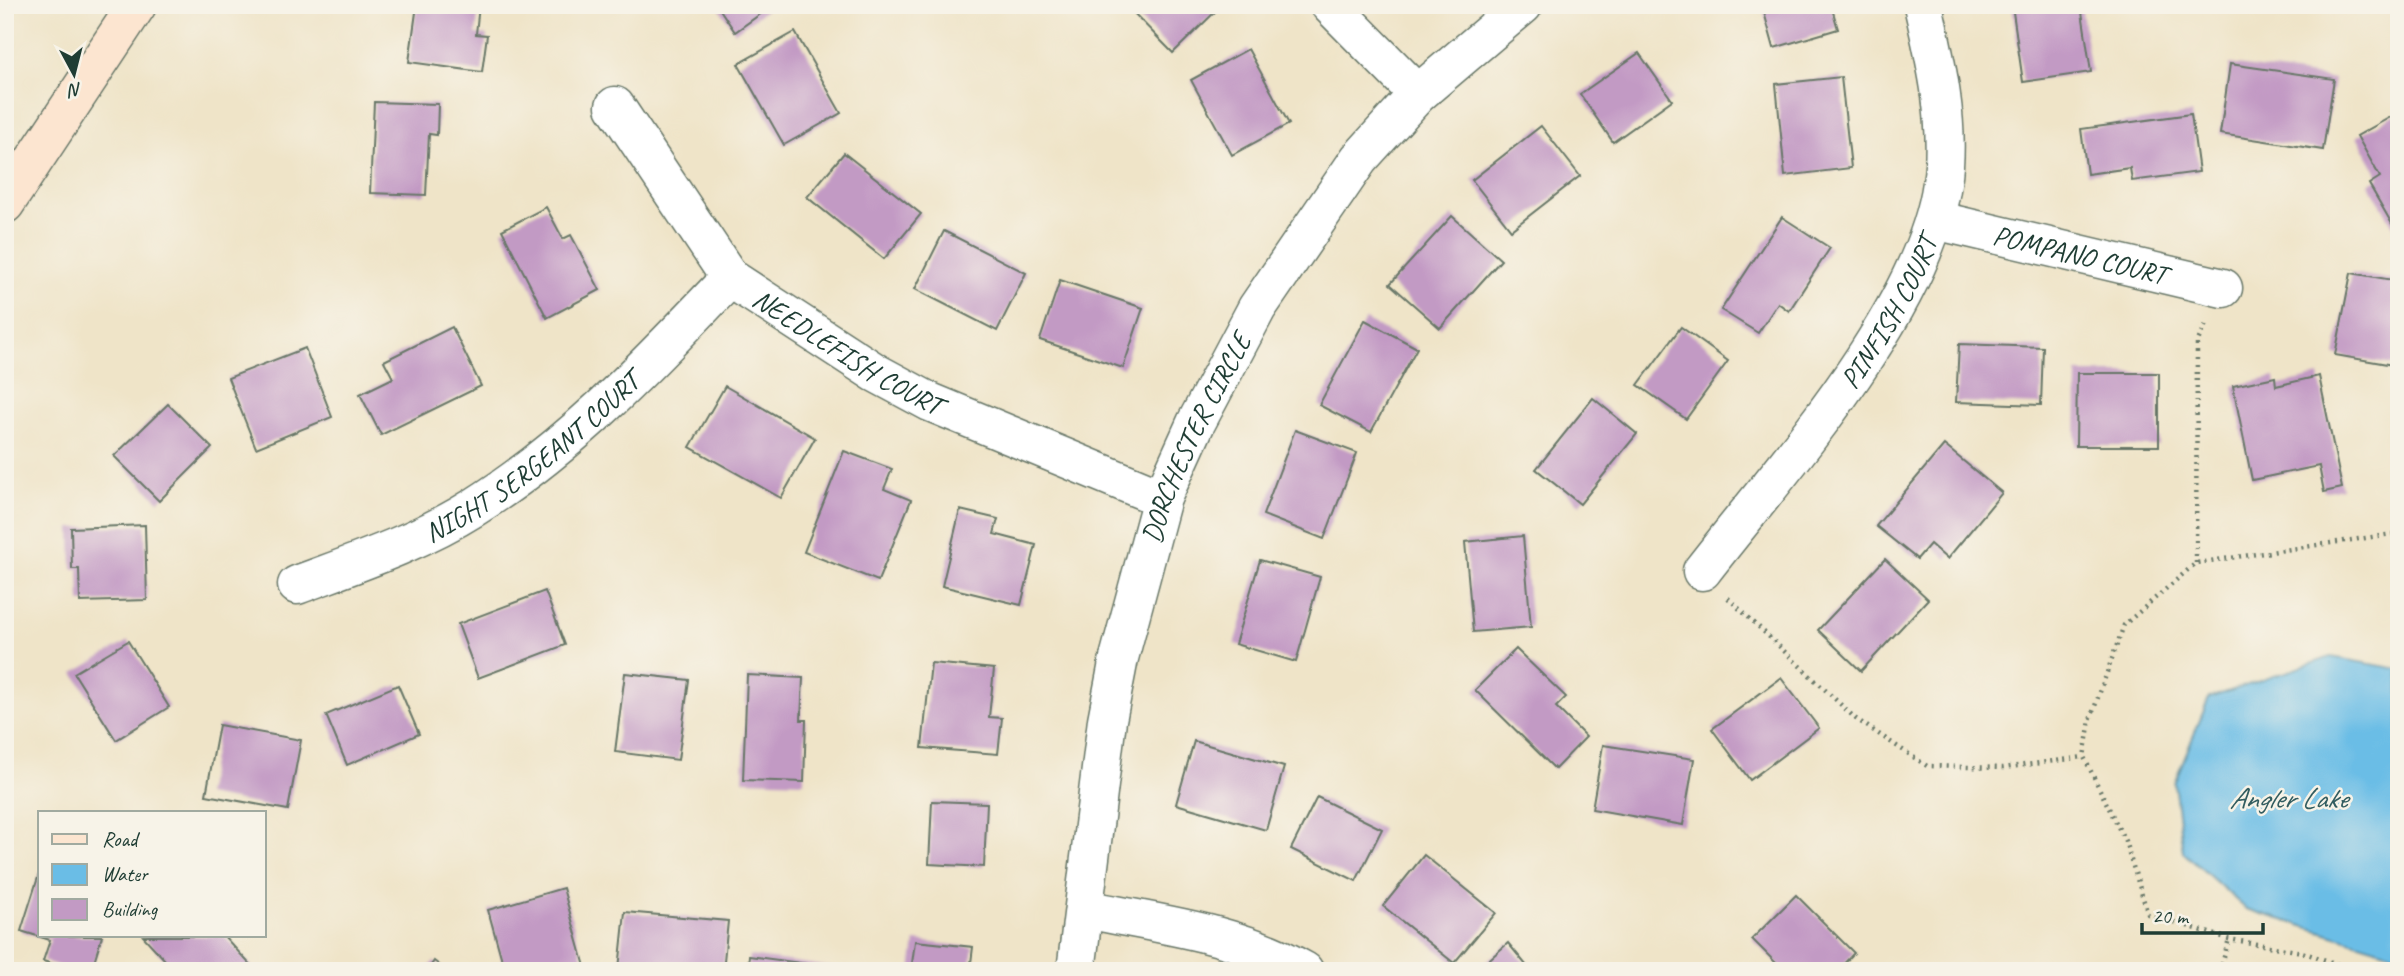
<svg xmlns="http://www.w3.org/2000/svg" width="2404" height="976" font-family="Caveat,sans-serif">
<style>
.water{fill:#6abde6;stroke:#447d8d;stroke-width:2}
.building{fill:#c29ac4}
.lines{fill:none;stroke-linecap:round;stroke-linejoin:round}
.street-casing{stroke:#687768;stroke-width:41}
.secondary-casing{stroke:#687768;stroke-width:41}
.path{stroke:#687768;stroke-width:4.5;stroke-dasharray:2 5;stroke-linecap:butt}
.street{stroke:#fff;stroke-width:38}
.secondary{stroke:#fce5d0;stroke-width:38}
.labels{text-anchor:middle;stroke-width:5;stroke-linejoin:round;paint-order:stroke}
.street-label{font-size:28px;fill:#1f3d34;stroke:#f7f3e8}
.water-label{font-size:30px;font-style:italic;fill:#325d60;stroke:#f7f3e8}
</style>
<rect width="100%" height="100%" fill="#f7f3e8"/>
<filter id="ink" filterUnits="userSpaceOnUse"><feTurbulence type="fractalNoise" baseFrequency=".0143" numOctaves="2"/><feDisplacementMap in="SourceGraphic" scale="14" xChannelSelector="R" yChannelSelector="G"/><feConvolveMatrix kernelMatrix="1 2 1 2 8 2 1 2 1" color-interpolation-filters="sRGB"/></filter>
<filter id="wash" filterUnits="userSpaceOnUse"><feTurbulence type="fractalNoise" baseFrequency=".00686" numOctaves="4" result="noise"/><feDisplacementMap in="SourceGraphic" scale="28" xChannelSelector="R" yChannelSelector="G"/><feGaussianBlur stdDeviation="1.57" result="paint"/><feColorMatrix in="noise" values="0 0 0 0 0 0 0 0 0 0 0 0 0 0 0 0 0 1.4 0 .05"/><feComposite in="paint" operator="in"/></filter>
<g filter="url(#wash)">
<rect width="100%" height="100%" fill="#efe4c8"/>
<polygon class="water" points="2331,657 2399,669 2399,955 2246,909 2183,852 2174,783 2209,698"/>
<g id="blocks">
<g class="building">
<polygon points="417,5 479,5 476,34 487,35 482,72 409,62"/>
<polygon points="717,5 773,5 735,32"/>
<polygon points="1126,5 1218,5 1220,7 1173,53"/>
<polygon points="1762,5 1831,5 1838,29 1774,48"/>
<polygon points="2012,5 2081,5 2091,72 2023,82"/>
<polygon points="795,32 841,113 784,145 738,64"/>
<polygon points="1248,49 1289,124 1232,155 1191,80"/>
<polygon points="1639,53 1672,100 1613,142 1580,94"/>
<polygon points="2230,64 2334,79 2323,150 2220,134"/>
<polygon points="1841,77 1851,168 1785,176 1776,84"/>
<polygon points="374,102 438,104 437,135 429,134 426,195 370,193"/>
<polygon points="2191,114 2199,172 2132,181 2130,168 2087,174 2081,129"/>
<polygon points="2396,114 2399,119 2399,236 2369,184 2380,177 2357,136"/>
<polygon points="1541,126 1580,176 1511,230 1472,180"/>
<polygon points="844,153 921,214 884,259 807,197"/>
<polygon points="546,207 563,239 571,235 600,290 547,318 502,230"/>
<polygon points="1452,216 1501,260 1440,328 1390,284"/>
<polygon points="1782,217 1830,248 1789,311 1778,303 1758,333 1721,310"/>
<polygon points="944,231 1026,273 997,331 915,289"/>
<polygon points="2351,273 2399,281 2399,366 2335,355"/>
<polygon points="1060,280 1143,308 1123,368 1040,340"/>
<polygon points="1365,320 1417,348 1371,432 1319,405"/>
<polygon points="452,327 481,386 381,435 360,394 393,378 384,361"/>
<polygon points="1681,327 1728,361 1686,419 1638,385"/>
<polygon points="1959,344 2043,347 2041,405 1956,402"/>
<polygon points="305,348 332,417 256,448 228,378"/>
<polygon points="2077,373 2159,373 2159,446 2076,446"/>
<polygon points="2319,376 2342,488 2324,492 2319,466 2252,480 2233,386 2275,377 2276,386"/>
<polygon points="725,386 815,438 781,498 690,447"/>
<polygon points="1593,398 1637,434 1580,504 1536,469"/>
<polygon points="168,404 212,448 159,501 114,456"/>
<polygon points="1295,430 1357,453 1324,539 1263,515"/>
<polygon points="1944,445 2002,493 1947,559 1930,544 1917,559 1876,526"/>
<polygon points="844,451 892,469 884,489 911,500 878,581 804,552"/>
<polygon points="960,510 998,519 994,534 1036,545 1021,605 942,586"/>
<polygon points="145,525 147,600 80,602 79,569 72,569 71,528"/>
<polygon points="1523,536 1531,627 1473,632 1465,542"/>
<polygon points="1885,559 1928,599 1861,671 1818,630"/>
<polygon points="1260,560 1320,577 1296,662 1235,644"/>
<polygon points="545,591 565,645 478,678 458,624"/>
<polygon points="128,641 169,707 116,740 74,673"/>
<polygon points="1516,649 1566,697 1556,707 1586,737 1555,769 1475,690"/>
<polygon points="931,663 994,669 989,717 1002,718 998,754 922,748"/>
<polygon points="625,673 689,680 678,760 615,752"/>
<polygon points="747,675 803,678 801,720 806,720 804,782 743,780"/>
<polygon points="1781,678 1819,728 1750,780 1712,729"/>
<polygon points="398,685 419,734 347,765 326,715"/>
<polygon points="219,725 301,740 288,810 206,795"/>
<polygon points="1194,741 1284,767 1266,830 1176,804"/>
<polygon points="1603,745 1694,759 1683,825 1592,809"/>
<polygon points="1317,797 1382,829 1356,881 1291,849"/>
<polygon points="932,801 987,803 984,867 929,864"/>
<polygon points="1424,855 1496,913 1454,963 1383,906"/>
<polygon points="40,871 40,936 102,936 91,971 76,971 43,961 50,940 21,931"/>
<polygon points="563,888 586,970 540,971 539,967 505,971 488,910"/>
<polygon points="1796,895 1854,953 1837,971 1784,971 1752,939"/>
<polygon points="625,912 728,921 723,971 619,969"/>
<polygon points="143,936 224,936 256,971 175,971"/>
<polygon points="915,941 973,947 970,971 911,971"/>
<polygon points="1508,943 1531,971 1476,971"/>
<polygon points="749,956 846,969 846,971 747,971"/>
<polygon points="434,961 447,971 427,971"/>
</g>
</g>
</g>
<g filter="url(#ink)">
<use href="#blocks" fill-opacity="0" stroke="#687768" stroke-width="2"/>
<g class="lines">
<g class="street-casing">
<g id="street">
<polyline points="1330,5 1418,94"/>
<path id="s1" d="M 615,106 L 730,278 L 876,373 L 930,402 L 1162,498"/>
<path id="s2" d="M 1935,220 L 2223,288"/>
<path id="s3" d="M 1702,571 C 1781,469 1924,311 1942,183 C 1951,126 1936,61 1923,5"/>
<path id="s4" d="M 297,585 C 356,563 419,542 473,508 C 572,446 650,362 730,278"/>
<path d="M 1085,909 C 1158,924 1239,933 1304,971"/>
<path id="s5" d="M 1076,971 L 1107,720 L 1119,658 L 1162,498 L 1196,423 L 1257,308 L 1359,159 L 1418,94 L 1523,5"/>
</g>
</g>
<g class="secondary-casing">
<polyline id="secondary" points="5,204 137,5"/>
</g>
<g class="path">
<polyline points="2196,563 2197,343 2206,324"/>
<polyline points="1728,598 1856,719 1927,766 2003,768 2084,757"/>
<polyline points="2220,971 2229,939"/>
<polyline points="2358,971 2302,952 2229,939 2148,914 2125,841 2084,757 2090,720 2124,625 2196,563 2399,533"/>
</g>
<use href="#street" class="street"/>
<use href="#secondary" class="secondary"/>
</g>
</g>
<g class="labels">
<g class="street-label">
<text dy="10" stroke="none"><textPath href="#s2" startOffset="149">POMPANO COURT</textPath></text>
<text dy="10" stroke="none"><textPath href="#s3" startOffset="320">PINFISH COURT</textPath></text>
<text dy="10" stroke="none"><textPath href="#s1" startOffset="346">NEEDLEFISH COURT</textPath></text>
<text dy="10" stroke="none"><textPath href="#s5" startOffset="550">DORCHESTER CIRCLE</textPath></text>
<text dy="10" stroke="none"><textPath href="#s4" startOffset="270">NIGHT SERGEANT COURT</textPath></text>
</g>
<g class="water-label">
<text x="2288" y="808">Angler Lake</text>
</g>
</g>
<rect width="2404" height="976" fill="none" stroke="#f7f3e8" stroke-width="28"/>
<rect x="38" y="811" width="228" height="126" fill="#f7f3e8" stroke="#a1aaa0" stroke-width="2"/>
<rect x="52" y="834" width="35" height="10" fill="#fce5d0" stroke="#a1aaa0" stroke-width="2"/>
<text x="102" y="846" font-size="21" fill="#1f3d34">Road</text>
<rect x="52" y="864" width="35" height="21" fill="#6abde6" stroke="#a1aaa0" stroke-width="2"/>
<text x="102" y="881" font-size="21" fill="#1f3d34">Water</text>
<rect x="52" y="899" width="35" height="21" fill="#c29ac4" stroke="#a1aaa0" stroke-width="2"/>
<text x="102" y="916" font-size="21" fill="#1f3d34">Building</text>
<g transform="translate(74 74) rotate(173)" stroke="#f7f3e8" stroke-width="5" paint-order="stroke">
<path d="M0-5L12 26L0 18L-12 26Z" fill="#1f3d34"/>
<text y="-10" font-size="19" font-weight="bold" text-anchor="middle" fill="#1f3d34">N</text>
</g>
<path d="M2142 923v10h121v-10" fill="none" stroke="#1f3d34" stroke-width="3.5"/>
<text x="2152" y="923" font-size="21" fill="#1f3d34" stroke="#f7f3e8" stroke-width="5" paint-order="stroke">20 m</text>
</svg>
